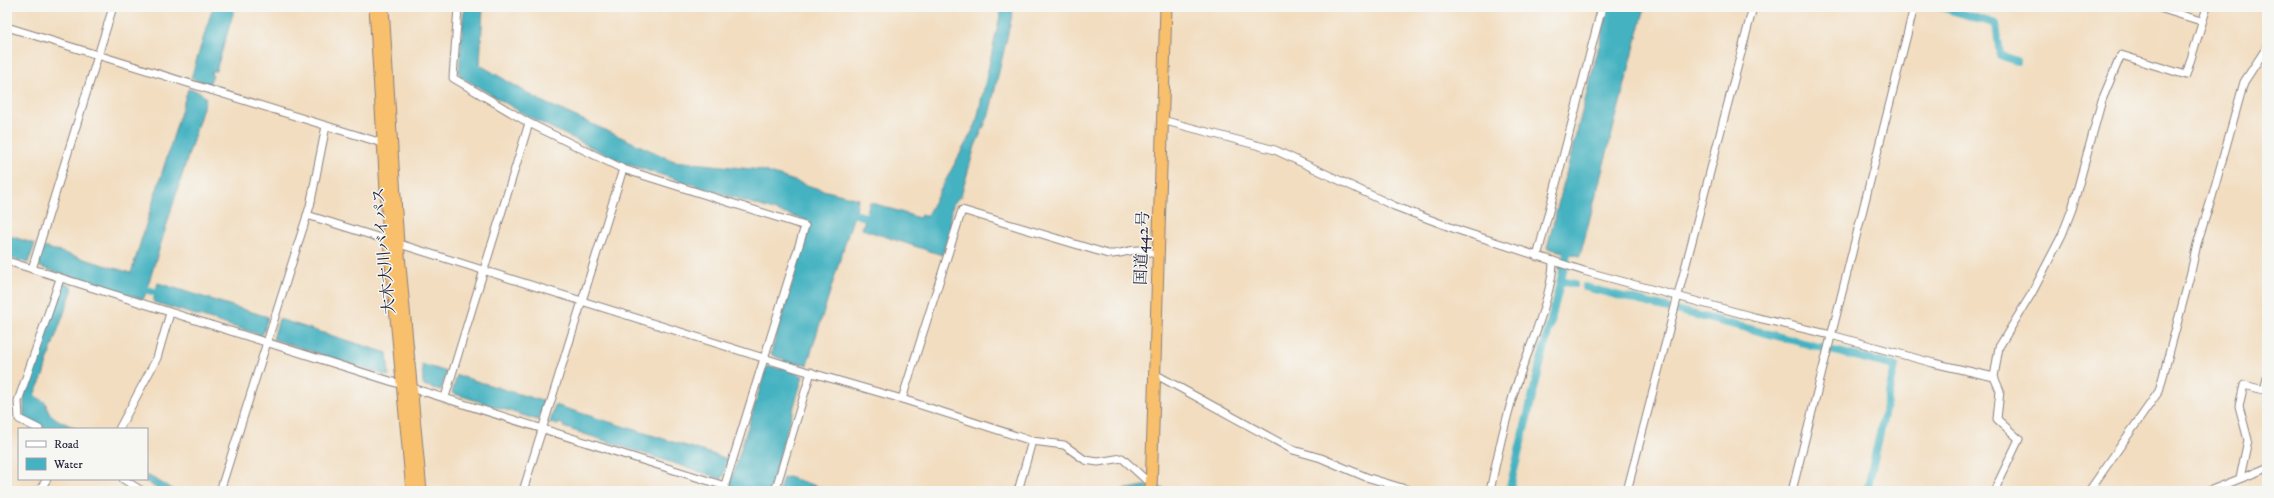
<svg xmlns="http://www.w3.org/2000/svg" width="2274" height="498" font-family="'IM FELL DW Pica','Noto Serif JP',serif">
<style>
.water{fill:#45b2c1;stroke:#346a7e}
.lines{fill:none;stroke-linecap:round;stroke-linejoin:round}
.canal{stroke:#45b2c1;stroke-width:8}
.minor-casing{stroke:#8a807e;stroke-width:9}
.trunk-casing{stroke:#8a807e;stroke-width:13}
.minor{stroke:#fff;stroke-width:7}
.trunk{stroke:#f8bf6c;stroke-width:11}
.labels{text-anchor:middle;stroke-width:3;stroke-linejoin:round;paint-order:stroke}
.street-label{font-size:16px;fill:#22223b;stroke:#f6f6f2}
</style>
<rect width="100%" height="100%" fill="#f6f6f2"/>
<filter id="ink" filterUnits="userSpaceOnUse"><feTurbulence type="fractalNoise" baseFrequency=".025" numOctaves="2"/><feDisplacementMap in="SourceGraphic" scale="8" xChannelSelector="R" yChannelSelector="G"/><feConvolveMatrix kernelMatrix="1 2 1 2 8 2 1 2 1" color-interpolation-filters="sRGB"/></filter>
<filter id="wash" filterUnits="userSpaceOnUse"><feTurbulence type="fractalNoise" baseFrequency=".012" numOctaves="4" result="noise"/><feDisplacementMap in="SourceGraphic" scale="16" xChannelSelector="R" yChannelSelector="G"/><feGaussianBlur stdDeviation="0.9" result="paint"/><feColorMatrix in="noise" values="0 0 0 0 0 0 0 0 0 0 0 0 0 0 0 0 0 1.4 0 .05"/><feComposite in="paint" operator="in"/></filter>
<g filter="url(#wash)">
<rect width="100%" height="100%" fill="#f2ddc0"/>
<g class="water">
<polygon points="213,7 235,7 216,71 212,71 211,75 213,76 209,84 191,78"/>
<polygon points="464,7 483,7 480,65 543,102 674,161 761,170 819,189 858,199 855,217 853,218 807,365 797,362 792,372 803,376 769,491 728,491 767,366 781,369 784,360 772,355 771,353 811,222 624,163 533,119 461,77 459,72"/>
<path d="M 1002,7 L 1014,7 L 989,115 L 975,146 L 961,196 C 947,206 953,218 949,233 C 947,240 944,248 942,255 L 862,229 L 870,202 L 919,218 L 921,215 L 926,217 L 976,124 Z"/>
<polygon points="1609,7 1645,7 1580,256 1547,248"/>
<polygon points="188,89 200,92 206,98 144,298 142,299 40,267 39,257 44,247 131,273"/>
<polygon points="7,235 35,244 28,263 7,257"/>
<path d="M 65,283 L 73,288 L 50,352 L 43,376 L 34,395 L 46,403 C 46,418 66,423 77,429 L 43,429 L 21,418 L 24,415 L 24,393 L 62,286 Z"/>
<polygon points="158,283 268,317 263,334 261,335 153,302"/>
<polygon points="279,319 387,353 389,376 273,339"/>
<polygon points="422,364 447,372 441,390 423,385"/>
<polygon points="457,375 545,402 538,420 452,393"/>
<polygon points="555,405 728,459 722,479 563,427 564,425 559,423 558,425 550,423"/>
<polygon points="147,475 176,491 161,491 142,479 147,479"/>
<polygon points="788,477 832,491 779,491 783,478"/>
<polygon points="1144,486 1155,486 1172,491 1117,491"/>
</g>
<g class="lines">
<g class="canal">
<polyline points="1941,7 1996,24 2000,55 2017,61"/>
<polyline points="847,212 874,219"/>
<polyline points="1561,281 1574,284"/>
<polyline points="137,287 165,295"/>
<polyline points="1585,287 1667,308"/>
<polyline points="1680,311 1823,348"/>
<polyline points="1834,351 1895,366 1867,491"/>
<polyline points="1509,491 1570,243"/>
</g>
</g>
</g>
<g filter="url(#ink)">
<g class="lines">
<g class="minor-casing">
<g id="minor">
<polyline points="458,7 453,78 529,123 623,169 805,226 723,491"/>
<polyline points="2156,7 2201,21"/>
<polyline points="7,27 382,143"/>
<polyline points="1162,120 1275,150 1394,206 1458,230 1584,271 1754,317 1831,335 1933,363 1994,377"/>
<polyline points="307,215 805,371 902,399 1032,441 1064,445 1085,460 1098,462 1122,458 1145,479 1151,477"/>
<polyline points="1537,257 1602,7"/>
<polyline points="7,261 725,486"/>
<polyline points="32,269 113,7"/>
<polyline points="1153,373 1293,450 1321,458 1366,477 1412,491"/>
<polyline points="445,397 529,123"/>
<path d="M 902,399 L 962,210 L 1108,254 C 1119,255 1129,249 1141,250 C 1146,250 1152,253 1157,255"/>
<polyline points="39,429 19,419 18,401 60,279"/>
<polyline points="119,429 157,358 170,313"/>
<polyline points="2240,478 2248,440 2239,406 2244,385 2264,390 2267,378"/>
<polyline points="123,479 142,491"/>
<polyline points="39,491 47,479"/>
<polyline points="220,491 310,206 326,126"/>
<polyline points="523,491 623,169"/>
<polyline points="775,491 811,372"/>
<polyline points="1018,491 1032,441"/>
<path d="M 1490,491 C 1499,448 1509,402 1525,361 C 1535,335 1553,288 1553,261"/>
<polyline points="1627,491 1753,7"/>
<polyline points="1792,491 1914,7"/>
<polyline points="1997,491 1997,485 2019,439 1997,419 2000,391 1994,377 1999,347 2032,293 2062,235 2072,209 2102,100 2121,55 2186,75 2207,7"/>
<polyline points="2089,491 2159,391 2191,272 2197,244 2212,197 2244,82 2267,47"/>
<polyline points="2209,491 2267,468"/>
</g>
</g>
<g class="trunk-casing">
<g id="trunk">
<polyline points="375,7 389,241 412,491"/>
<polyline points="383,7 398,244 421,491"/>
<polyline points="1151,491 1166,7"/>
</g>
</g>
<use href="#minor" class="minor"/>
<use href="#trunk" class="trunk"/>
</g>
</g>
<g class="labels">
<g class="street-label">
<text transform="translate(1141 248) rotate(-88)" y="6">国道442号</text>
<text transform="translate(383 251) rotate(-95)" y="6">大木大川バイパス</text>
</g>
</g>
<rect width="2274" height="498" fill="none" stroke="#f6f6f2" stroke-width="24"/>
<rect x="18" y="428" width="130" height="52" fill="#f6f6f2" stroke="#a1a1a9"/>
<rect x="26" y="441" width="20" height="6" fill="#ffffff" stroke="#a1a1a9"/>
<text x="54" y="448" font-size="12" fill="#22223b">Road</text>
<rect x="26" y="458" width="20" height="12" fill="#45b2c1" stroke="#a1a1a9"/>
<text x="54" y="468" font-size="12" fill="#22223b">Water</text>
</svg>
